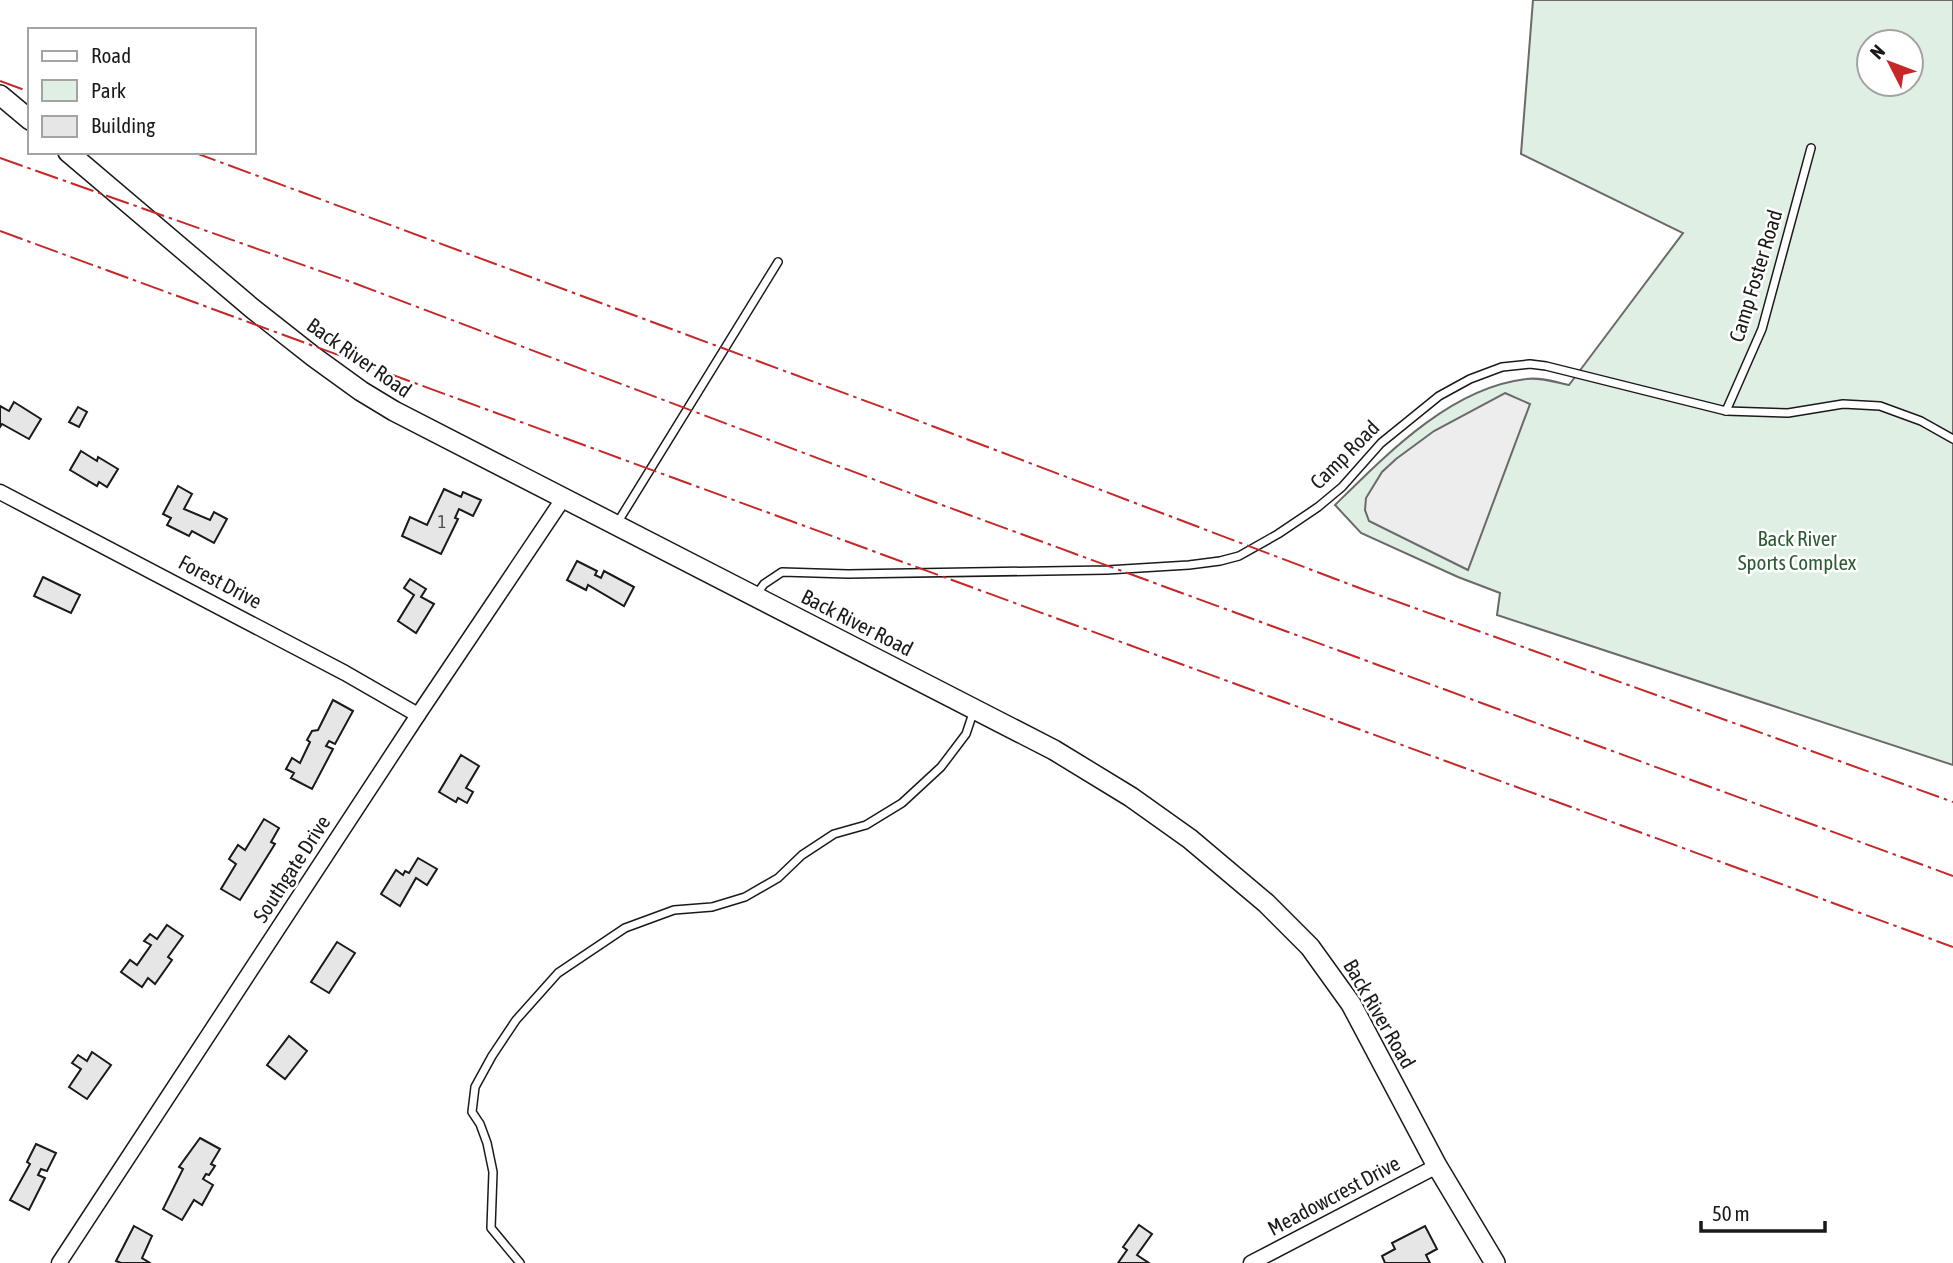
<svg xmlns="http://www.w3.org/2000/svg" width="1953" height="1263" font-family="'Asap Condensed',sans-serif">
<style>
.green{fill:#e0efe3;stroke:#6a6a6a;stroke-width:2;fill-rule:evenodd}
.parking{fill:#ededed;stroke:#6a6a6a;stroke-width:2}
.building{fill:#e6e6e6;stroke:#1a1a1a;stroke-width:2}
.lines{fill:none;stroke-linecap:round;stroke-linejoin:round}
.service-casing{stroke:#1a1a1a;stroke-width:10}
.minor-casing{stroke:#1a1a1a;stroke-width:17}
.tertiary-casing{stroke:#1a1a1a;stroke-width:22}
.service{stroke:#fff;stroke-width:7}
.minor{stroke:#fff;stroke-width:14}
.tertiary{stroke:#fff;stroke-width:19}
.power{stroke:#c62828;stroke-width:2;stroke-dasharray:24 5 3.5 5;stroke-linecap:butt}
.labels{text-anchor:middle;stroke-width:5;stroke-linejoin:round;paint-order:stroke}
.number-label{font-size:18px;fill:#4d4d4d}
.street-label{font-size:21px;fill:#1a1a1a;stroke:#fff}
.park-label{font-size:21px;fill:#2b5a34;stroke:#fff}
</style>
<rect width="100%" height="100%" fill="#fff"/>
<path class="green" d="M 1533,0 L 1953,0 L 1953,765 L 1497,615 L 1500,593 L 1458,577 L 1361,533 L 1335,505 C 1386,455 1450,388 1526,379 C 1540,377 1555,382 1569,385 L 1683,233 L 1521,154 ZM 1869,42 L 1911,42 L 1911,84 L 1869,84 Z"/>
<polygon class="parking" points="1505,393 1530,404 1468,570 1369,521 1365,510 1366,498 1382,472 1396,459 1434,431"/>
<g class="building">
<polygon points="14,402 41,419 29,439 2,424 0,427 0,406 9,411"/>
<polygon points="78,407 87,412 79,427 69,422"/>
<polygon points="81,451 97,461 98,457 118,469 107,487 99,482 97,486 70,470"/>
<polygon points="178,486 192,494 184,509 210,520 214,512 227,519 214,543 192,531 189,536 167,525 171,518 163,514"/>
<polygon points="444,489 461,497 463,492 481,500 473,516 459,509 455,518 458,519 441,554 402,536 410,517 427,525"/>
<polygon points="577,561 597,571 595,575 601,578 604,571 634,587 624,606 588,585 586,590 567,580"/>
<polygon points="43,577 80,595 71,613 34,596"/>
<polygon points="410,579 426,589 421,597 434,604 416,633 398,621 414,595 404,588"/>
<polygon points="333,700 353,711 335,744 329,741 326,746 333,749 312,789 291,778 294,773 286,769 292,758 300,763 310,742 307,740 312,731 318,730"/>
<polygon points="461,755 479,766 466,788 473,792 467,803 458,798 456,802 439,792"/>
<polygon points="264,819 279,828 271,842 275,844 240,900 221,889 236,864 229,859 238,845 245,850"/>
<polygon points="418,858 437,869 427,885 416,878 400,906 381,894 396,870 403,875 405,871 409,873"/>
<polygon points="167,925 183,936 168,957 172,960 155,984 148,978 142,987 121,972 130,960 137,965 151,945 144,941 150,934 157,939"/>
<polygon points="337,942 355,953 329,993 311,982"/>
<polygon points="289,1036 307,1051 285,1079 267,1065"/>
<polygon points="92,1052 111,1065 87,1099 69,1087 81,1069 72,1063 78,1055 87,1061"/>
<polygon points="200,1138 220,1149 211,1164 215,1166 209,1175 206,1174 203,1179 213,1185 202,1205 194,1200 182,1220 163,1209 183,1169 179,1167"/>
<polygon points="36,1144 56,1153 47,1171 41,1169 38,1175 45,1178 29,1210 10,1200 30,1164 27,1162"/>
<polygon points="1139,1225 1152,1234 1137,1255 1149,1263 1118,1263 1127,1250 1123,1247"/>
<polygon points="134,1226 152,1236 142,1258 150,1263 121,1263 116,1261"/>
<polygon points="1425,1226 1437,1249 1426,1255 1430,1263 1385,1263 1382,1256 1395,1249 1392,1243"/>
</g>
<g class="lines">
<g class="service-casing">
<g id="service">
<polyline points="1726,411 1762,329 1811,148"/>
<polyline points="616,525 778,262"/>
<polyline points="756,595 764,584 782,572 848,574 1107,570 1189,565 1220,561 1239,556 1278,534 1318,507 1342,487 1381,443 1439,396 1470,379 1502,367 1530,364 1546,366 1726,411 1788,413 1843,404 1880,406 1921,421 1953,439"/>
<polyline points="520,1263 491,1228 493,1172 487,1143 480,1124 472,1112 475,1087 492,1056 516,1020 558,973 625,928 674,910 712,907 745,897 778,878 802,855 834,834 866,825 902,803 941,767 966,734 974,710"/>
</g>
</g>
<g class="minor-casing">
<g id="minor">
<polyline points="0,492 345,673 418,715"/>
<polyline points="59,1263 418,715 563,499"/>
<polyline points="1251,1263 1437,1166"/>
</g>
</g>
<g class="tertiary-casing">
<g id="tertiary">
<polyline points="0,95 30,120"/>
<polyline points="68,152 253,309 314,357 361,391 394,411 1054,750 1131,797 1190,839 1266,903 1310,947 1351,1004 1437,1166 1495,1263"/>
</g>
</g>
<use href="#service" class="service"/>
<use href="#minor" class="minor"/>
<use href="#tertiary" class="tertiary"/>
<g class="power">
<polyline points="0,81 30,92"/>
<polyline points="193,152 890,410 1362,589 1953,802"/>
<polyline points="0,158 354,283 923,498 1953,876"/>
<polyline points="0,231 1953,947"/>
</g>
</g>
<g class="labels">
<g class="number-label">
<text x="442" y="528">1</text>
</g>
<g class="street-label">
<text transform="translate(1756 276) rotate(-73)" y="7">Camp Foster Road</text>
<text transform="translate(359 358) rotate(35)" y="7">Back River Road</text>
<text transform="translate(1345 455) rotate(-45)" y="7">Camp Road</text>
<text transform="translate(220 582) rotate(28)" y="7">Forest Drive</text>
<text transform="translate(857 623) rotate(27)" y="7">Back River Road</text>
<text transform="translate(292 869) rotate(-57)" y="7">Southgate Drive</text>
<text transform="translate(1379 1014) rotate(60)" y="7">Back River Road</text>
<text transform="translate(1334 1196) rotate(-28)" y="7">Meadowcrest Drive</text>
</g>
<g class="park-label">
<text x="1797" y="546">Back River<tspan x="1797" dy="24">Sports Complex</tspan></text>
</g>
</g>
<rect x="28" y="28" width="228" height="126" fill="#ffffff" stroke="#a3a3a3" stroke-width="2"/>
<rect x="42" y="51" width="35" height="10" fill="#ffffff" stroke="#a3a3a3" stroke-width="2"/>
<text x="91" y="63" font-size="21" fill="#1a1a1a">Road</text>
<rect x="42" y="80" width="35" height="21" fill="#e0efe3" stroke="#a3a3a3" stroke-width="2"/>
<text x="91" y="98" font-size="21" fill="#1a1a1a">Park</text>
<rect x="42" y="116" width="35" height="21" fill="#e6e6e6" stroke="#a3a3a3" stroke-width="2"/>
<text x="91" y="133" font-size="21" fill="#1a1a1a">Building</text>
<g transform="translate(1890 63) rotate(312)"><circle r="33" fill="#ffffff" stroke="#a3a3a3" stroke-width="2"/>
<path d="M0-5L12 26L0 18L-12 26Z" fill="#c62828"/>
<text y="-10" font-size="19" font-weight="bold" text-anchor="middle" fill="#1a1a1a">N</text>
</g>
<path d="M1701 1221v10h124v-10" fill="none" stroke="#1a1a1a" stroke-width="3.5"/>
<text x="1712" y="1221" font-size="21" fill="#1a1a1a" stroke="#ffffff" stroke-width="5" paint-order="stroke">50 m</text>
</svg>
